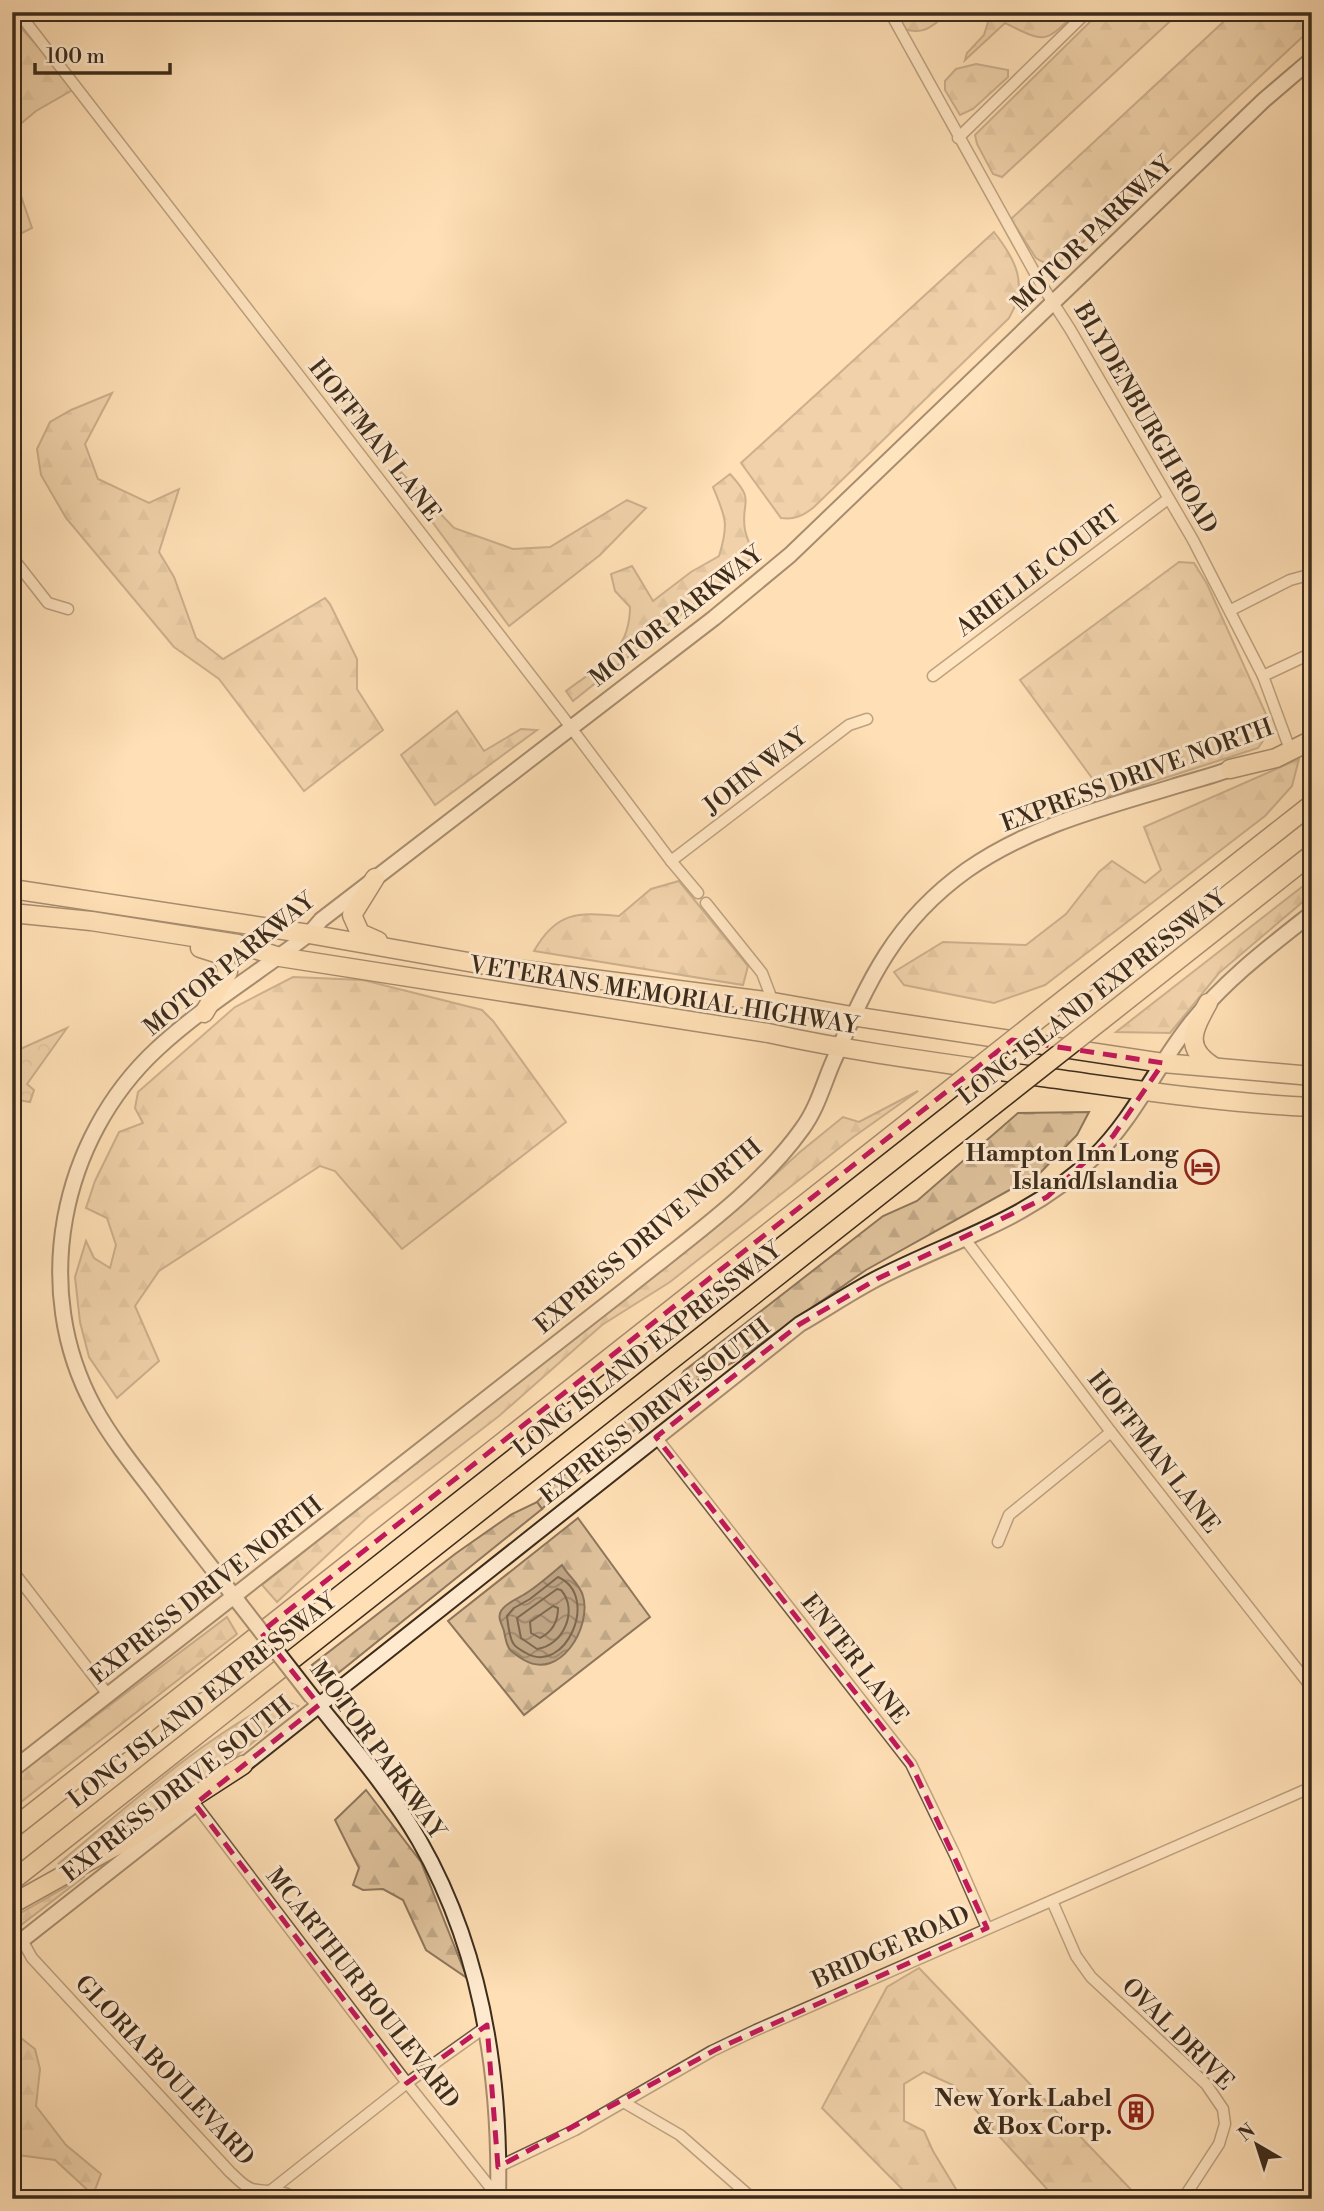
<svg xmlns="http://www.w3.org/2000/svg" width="1324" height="2211" font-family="'Libre Bodoni',serif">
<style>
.grass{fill:url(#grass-tufts);stroke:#8e765c;stroke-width:2}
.forest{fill:url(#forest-firs);stroke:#8e765c;stroke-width:2}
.park{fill:url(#park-crowns);stroke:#8e765c;stroke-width:2}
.water{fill:url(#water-waves);stroke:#8a7359;stroke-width:2}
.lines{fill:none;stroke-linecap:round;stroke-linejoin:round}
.shore{stroke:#7d674e;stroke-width:2}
.street-casing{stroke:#6e5942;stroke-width:13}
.secondary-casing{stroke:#3d2c1c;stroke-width:18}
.highway-casing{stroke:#3d2c1c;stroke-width:21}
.street{stroke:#ffeacf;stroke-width:10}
.secondary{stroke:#ffeacf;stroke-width:14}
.highway{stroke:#ffdfb5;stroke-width:18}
.secondary-bridge-casing{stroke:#3d2c1c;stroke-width:18;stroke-linecap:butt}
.highway-bridge-casing{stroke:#3d2c1c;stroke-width:21;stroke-linecap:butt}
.secondary-bridge{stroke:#ffeacf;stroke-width:14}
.highway-bridge{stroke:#ffdfb5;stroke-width:18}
.marked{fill:none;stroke:#c2185b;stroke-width:5;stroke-dasharray:14 9;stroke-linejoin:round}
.labels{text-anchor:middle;stroke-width:6;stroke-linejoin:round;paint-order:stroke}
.street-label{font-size:24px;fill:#3d2c1c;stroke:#ffeacf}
.poi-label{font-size:24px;font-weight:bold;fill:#3d2c1c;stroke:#ffeacf;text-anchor:end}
</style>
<defs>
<pattern id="grass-tufts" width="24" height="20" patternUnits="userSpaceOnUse" patternTransform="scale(1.75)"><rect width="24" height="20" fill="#dec19b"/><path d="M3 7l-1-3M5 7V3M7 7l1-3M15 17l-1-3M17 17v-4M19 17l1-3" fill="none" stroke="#bfa685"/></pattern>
<pattern id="forest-firs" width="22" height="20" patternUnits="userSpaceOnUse" patternTransform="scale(1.75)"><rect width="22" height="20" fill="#dec19b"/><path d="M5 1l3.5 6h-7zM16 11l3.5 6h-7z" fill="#bfa685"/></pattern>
<pattern id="park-crowns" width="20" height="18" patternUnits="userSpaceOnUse" patternTransform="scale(1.75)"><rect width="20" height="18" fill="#dec19b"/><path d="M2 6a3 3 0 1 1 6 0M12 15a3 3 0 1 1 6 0" fill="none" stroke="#bfa685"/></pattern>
<pattern id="water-waves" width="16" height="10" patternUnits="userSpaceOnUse" patternTransform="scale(1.75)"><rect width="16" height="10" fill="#bda281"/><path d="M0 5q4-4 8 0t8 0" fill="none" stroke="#9b8469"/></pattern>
</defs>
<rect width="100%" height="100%" fill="#ffdfb5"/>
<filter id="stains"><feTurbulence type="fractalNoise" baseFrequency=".00286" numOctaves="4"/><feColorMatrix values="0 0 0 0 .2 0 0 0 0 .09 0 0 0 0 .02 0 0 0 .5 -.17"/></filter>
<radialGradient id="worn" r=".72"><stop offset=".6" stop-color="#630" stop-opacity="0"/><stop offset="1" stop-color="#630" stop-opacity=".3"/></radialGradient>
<path class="grass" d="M 680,1391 L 658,1412 L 578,1474 L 542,1509 L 537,1502 C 579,1460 624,1414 680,1391 Z"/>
<g class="forest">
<path d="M 892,12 L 949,12 C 931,27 925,36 900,28 Z"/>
<path d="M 982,12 L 1077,12 C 1044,43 1047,44 1005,23 L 965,60 L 967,53 L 984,35 L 988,22 Z"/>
<polygon points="1100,12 1180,12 1002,177 993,174 977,144 975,135"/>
<path d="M 1234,12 L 1312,12 L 1312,28 L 1070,254 C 1060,263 1048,267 1036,258 L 1011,219 Z"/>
<polygon points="12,18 76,88 36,111 12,131"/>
<polygon points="976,64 1008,70 1008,77 973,109 960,115 945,90 945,81 956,69"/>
<polygon points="12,170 32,228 12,238"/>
<path d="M 994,232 C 1016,260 1029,285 1009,318 L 814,507 C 803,516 794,520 781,518 L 741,463 Z"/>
<polygon points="112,393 85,444 98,479 149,503 179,489 159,552 174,577 196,638 223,659 325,598 330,604 357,659 357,689 383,730 304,791 219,679 174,647 66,518 41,475 37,449 50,422 71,410"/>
<polygon points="398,469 454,528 513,549 550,547 627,500 646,508 600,555 509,626 411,493"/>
<path d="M 730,474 C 757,503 740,500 745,530 C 747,539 751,548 754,556 L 573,701 L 566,691 C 599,666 630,653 630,607 L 615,591 L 611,574 L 632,566 L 653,601 L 691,572 L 719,556 C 729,524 726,518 713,487 Z"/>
<polygon points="1179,562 1194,563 1207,584 1269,721 1270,731 1258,748 1106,797 1020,680"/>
<polygon points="457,711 484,751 521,729 537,730 435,805 401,755"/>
<polygon points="1299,759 1292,786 1265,816 1045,985 994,1003 904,985 894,972 943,942 1026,945 1066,914 1099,872 1112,861 1145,883 1161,870 1144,827"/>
<polygon points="1312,879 1312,894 1219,973 1170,1033 1116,1032"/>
<path d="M 679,881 L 748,966 L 743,985 L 534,951 C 556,912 577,912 619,916 L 651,889 Z"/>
<polygon points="293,977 363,980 482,1010 493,1021 566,1122 402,1249 335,1171 320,1166 159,1271 135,1306 159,1361 117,1398 89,1357 80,1322 75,1277 86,1241 94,1258 110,1268 116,1245 107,1218 86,1208 95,1181 119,1132 143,1123 135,1108 138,1092 235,1007"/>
<polygon points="918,1091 852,1138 670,1282 602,1325 499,1416 368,1517 277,1602 262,1585 734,1212 800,1152 843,1117 859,1122"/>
<polygon points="1089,1112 1077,1135 1040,1173 866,1270 734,1362 668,1395 684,1371 883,1216 917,1201 1018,1113"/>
<polygon points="537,1502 542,1509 327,1682 312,1665 455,1554 512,1514"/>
<polygon points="578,1518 650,1617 524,1715 448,1621"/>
<polygon points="227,1617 237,1634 12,1809 12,1779"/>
<path d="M 280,1699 L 298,1706 L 195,1789 L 58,1864 C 127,1807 201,1739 280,1699 Z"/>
<polygon points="366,1790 421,1862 467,1978 426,1950 403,1900 383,1889 363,1890 353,1885 359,1868 335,1820"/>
<polygon points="85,1876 12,1932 12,1918"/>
<polygon points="919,1968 1140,2199 1056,2199 953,2085 924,2072 904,2084 904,2121 924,2131 933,2151 962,2199 912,2199 822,2108 887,1987"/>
<polygon points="12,2031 35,2049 40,2069 36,2106 66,2145 101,2174 93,2195 55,2160 18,2155 12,2137"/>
</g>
<polygon class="park" points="67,1028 27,1084 34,1090 30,1102 12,1099 16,1051"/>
<path class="water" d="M 562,1565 C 568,1576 580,1584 583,1596 C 592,1627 560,1681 524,1660 C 509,1651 507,1649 504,1631 C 502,1624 497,1618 501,1611 C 506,1602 520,1598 528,1592 C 540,1584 551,1574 562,1565 Z"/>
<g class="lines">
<g class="shore">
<path d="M 558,1577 C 601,1596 565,1676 526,1653 C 521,1650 516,1648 513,1643 C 509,1636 508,1624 507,1616 L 514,1608 L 530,1599 Z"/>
<path d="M 557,1589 L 561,1590 C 579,1610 563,1646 537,1649 L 521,1638 L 517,1618 Z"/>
<path d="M 553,1606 L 558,1608 C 558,1621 552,1632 540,1638 L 531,1633 L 530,1622 Z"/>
</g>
<g class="street-casing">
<g id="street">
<polyline points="18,12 563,717 671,861 698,893"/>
<polyline points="890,12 1041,284 1070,329 1193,540 1263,676 1288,744"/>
<polyline points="958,138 1087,12"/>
<polyline points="12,557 48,603 68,609"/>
<polyline points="1231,610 1290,580 1312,574"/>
<polyline points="933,676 1168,499"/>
<polyline points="1263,676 1312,653"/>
<polyline points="671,861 849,725 867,719"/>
<polyline points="706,903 762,973 773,1002"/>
<polyline points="965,1239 1111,1432 1312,1688"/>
<polyline points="656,1437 911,1764 955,1855 987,1928"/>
<polyline points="998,1542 1009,1515 1111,1432"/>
<polyline points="12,1570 109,1696"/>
<polyline points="195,1804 407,2083 498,2197"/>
<polyline points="1052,1901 1076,1956 1091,1977 1206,2084 1223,2109 1225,2124 1219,2144 1183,2199"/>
<path d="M 22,1940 L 32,1958 L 230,2172 C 237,2178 243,2186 252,2189 C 267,2193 283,2188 295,2199"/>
<polyline points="625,2103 680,2135 753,2199"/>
<polyline points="498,2167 575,2130 712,2051 756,2030 1312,1787"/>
<polyline points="260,2199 407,2083 487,2026"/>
</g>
</g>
<g class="secondary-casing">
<g id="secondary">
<path d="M 239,1603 C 210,1565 180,1528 152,1490 C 131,1463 110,1436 94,1407 C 30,1290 60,1139 157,1049 C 202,1007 260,972 309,934 L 321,920 L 714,618 L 790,555 L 1264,100 L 1312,59"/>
<path d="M 314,1699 C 350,1744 390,1790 419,1840 C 481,1948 501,2075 498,2199"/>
<path d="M 12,1770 L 626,1289 C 685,1241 758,1191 802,1129 C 817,1109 823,1085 833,1062 C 868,982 893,923 967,870 C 1028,827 1102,808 1172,787 C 1194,780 1217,775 1238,766"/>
<path d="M 236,1771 L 800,1324 C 826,1309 851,1292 878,1278 C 956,1238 1028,1221 1094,1157 C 1134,1118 1156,1067 1190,1024 C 1225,980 1269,947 1312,913"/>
<polyline points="12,1948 190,1808"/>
</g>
</g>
<g class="highway-casing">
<g id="highway">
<polyline points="1230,769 1276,758 1312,740"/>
<polyline points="375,878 352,915 360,933 378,941"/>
<polyline points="12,889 309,934 491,966 773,1002 852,1016 1163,1063 1312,1076"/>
<path d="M 12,913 L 91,921 L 238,944 L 280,957 L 768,1033 C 859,1053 950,1064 1042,1077 C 1132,1089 1221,1103 1312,1107"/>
<polyline points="200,948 222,955 228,972 204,1013"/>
<path d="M 1208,1003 C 1193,1030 1183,1048 1214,1067"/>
<polyline points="1049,1011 1312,804"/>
<polyline points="1102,1020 1312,854"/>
<polyline points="12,1829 939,1098"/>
<polyline points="12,1881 993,1106"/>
<polyline points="12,1904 132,1837 243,1765"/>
</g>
</g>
<use href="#street" class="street"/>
<use href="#secondary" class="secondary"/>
<use href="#highway" class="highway"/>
<g class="secondary-bridge-casing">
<polyline id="secondary-bridge" points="239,1603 312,1697"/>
</g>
<g class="highway-bridge-casing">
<g id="highway-bridge">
<polyline points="939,1098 1049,1011"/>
<polyline points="993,1106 1102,1020"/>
</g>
</g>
<use href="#secondary-bridge" class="secondary-bridge"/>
<use href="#highway-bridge" class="highway-bridge"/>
</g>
<path d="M0 0H1324V2211H0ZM 1012,1040 L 1163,1063 L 1113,1136 L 1047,1197 L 877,1279 L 800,1324 L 656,1437 L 911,1764 L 987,1928 L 717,2049 L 498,2167 L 487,2025 L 407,2083 L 195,1804 L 319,1705 L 261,1632 Z" fill="#ffdfb5" fill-opacity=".55" fill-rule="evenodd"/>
<path class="marked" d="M 1012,1040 L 1163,1063 L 1113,1136 L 1047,1197 L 877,1279 L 800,1324 L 656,1437 L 911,1764 L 987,1928 L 717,2049 L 498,2167 L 487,2025 L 407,2083 L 195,1804 L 319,1705 L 261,1632 Z"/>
<defs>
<g id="hotel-ring" transform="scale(1.75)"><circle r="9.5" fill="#ffeacf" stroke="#8f2418" stroke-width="1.5"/><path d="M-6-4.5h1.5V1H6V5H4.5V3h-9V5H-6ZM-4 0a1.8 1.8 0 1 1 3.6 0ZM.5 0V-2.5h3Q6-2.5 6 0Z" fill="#8f2418"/></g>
<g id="building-ring" transform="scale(1.75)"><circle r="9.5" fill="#ffeacf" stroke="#8f2418" stroke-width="1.5"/><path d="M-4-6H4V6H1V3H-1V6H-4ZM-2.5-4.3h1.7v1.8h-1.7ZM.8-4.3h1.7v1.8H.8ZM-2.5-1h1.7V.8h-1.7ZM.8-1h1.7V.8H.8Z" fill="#8f2418"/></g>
</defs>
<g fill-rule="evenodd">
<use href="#hotel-ring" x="1202" y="1167"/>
<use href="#building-ring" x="1136" y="2112"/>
</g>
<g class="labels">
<g class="street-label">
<text transform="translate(1092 234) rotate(-44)" y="8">MOTOR PARKWAY</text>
<text transform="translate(1146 418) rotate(60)" y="8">BLYDENBURGH ROAD</text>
<text transform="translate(375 440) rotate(52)" y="8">HOFFMAN LANE</text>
<text transform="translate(1038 571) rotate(-37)" y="8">ARIELLE COURT</text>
<text transform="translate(676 616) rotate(-38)" y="8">MOTOR PARKWAY</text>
<text transform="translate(755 771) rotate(-38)" y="8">JOHN WAY</text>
<text transform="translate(1137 775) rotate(-20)" y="8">EXPRESS DRIVE NORTH</text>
<text transform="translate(229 964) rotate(-39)" y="8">MOTOR PARKWAY</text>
<text transform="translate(664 995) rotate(9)" y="8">VETERANS MEMORIAL HIGHWAY</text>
<text transform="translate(1092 997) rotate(-38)" y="8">LONG ISLAND EXPRESSWAY</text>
<text transform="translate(648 1236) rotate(-40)" y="8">EXPRESS DRIVE NORTH</text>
<text transform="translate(647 1349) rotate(-38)" y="8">LONG ISLAND EXPRESSWAY</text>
<text transform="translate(655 1411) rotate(-38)" y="8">EXPRESS DRIVE SOUTH</text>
<text transform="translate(1154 1452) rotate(52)" y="8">HOFFMAN LANE</text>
<text transform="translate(206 1590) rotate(-38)" y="8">EXPRESS DRIVE NORTH</text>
<text transform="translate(855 1659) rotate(52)" y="8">ENTER LANE</text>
<text transform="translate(202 1700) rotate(-38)" y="8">LONG ISLAND EXPRESSWAY</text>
<text transform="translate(378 1750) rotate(54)" y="8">MOTOR PARKWAY</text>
<text transform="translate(177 1789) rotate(-38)" y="8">EXPRESS DRIVE SOUTH</text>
<text transform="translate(891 1947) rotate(-24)" y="8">BRIDGE ROAD</text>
<text transform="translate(363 1988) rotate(52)" y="8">MCARTHUR BOULEVARD</text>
<text transform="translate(1178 2034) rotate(45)" y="8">OVAL DRIVE</text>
<text transform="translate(165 2070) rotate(47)" y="8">GLORIA BOULEVARD</text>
</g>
<g class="poi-label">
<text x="1178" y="1161">Hampton Inn Long<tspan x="1178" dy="28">Island/Islandia</tspan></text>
<text x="1112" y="2106">New York Label<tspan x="1112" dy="28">&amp; Box Corp.</tspan></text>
</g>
</g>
<rect width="1324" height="2211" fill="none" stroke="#ffdfb5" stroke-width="42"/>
<rect x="14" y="14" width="1296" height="2183" fill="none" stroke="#3d2c1c" stroke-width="3.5"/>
<rect x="21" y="21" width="1282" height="2169" fill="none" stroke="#3d2c1c" stroke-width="2"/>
<g transform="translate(1257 2145) rotate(321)" stroke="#ffeacf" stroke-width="5" paint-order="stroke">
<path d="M0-5L12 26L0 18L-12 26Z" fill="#3d2c1c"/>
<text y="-10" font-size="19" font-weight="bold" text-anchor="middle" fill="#3d2c1c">N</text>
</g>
<path d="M35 63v10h135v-10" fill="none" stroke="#3d2c1c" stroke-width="3.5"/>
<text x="46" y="63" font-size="21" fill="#3d2c1c" stroke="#ffeacf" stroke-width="5" paint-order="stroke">100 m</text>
<rect width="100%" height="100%" filter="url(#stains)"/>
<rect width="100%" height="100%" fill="url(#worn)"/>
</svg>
